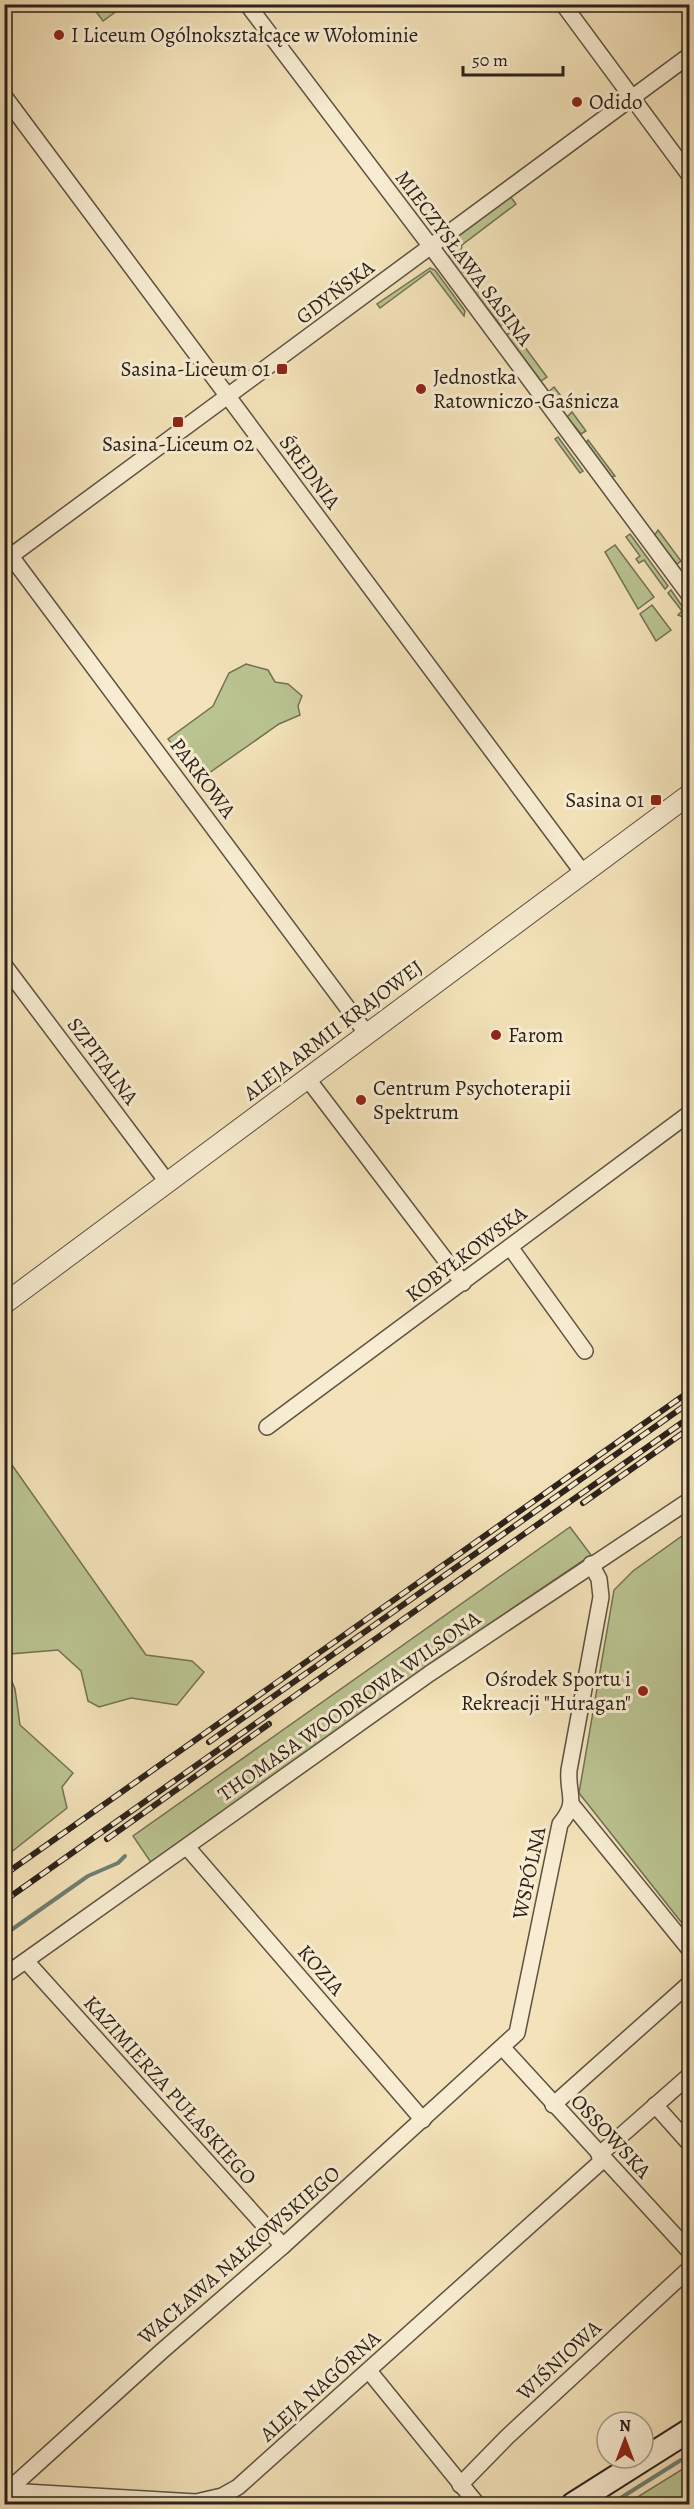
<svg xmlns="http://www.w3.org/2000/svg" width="694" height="2509" font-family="Alegreya,serif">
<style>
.green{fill:#bac491;stroke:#727256;stroke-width:1.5}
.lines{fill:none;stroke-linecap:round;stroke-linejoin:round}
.stream{stroke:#6f7f72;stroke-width:4}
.minor-casing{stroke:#5d5242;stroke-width:18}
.tertiary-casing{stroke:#5d5242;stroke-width:22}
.secondary-casing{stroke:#2b211a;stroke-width:26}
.minor{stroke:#f8edd2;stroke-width:15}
.tertiary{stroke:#f8edd2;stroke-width:20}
.secondary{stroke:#f8edd2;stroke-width:22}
.rail-casing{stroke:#2b211a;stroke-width:6}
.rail{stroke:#f8edd2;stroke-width:4;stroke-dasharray:11;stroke-linecap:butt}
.poi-dot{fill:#8f2418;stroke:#f8edd2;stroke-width:2}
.labels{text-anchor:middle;stroke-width:6;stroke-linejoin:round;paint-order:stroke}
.poi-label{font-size:21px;fill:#2b211a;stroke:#f8edd2;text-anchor:start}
.street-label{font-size:21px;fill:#2b211a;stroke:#f8edd2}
</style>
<rect width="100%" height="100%" fill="#f4e3ba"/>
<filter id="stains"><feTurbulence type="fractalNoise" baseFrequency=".00333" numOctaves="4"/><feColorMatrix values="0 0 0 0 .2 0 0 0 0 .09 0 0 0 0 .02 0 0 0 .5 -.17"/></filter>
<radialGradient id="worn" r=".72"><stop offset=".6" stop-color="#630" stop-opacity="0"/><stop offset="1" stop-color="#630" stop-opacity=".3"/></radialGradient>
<g class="green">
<polygon points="91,5 125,5 103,21"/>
<polygon points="510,196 516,204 462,245 460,259 506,322 501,326 450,260 448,249 452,239"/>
<polygon points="430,268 435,270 465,311 464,316 430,271 380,308 377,304"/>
<polygon points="513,331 547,377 541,381 506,335"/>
<polygon points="554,387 568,405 562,409 548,392"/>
<polygon points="572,412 586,431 581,434 567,417"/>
<polygon points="558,437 583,471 580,473 555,439"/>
<polygon points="588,440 615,476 611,477 586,443"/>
<polygon points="658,530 681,561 677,564 654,536"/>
<polygon points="630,534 668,586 665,589 644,560 639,563 636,559 640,556 626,537"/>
<polygon points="615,545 654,597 638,609 605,552"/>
<polygon points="671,590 689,616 688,619 678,615 682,611 668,593"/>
<polygon points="652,605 671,630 656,641 640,614"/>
<polygon points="246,664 268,670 275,682 288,684 302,696 298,706 300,715 279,724 199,780 168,739 213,706 229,673"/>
<polygon points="7,1458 146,1655 192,1661 204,1672 177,1705 131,1698 99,1707 88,1701 81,1671 58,1650 10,1654 10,1677 15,1689 20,1725 73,1773 62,1787 67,1808 5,1857 4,1461"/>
<polygon points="570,1527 591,1555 464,1641 152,1864 133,1836"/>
<polygon points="689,1531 689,1932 579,1793 614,1590 633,1571"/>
<polygon points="689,2465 689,2504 625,2504 628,2503"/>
</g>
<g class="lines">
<g class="stream">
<polyline points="4,1935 88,1876 118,1863 125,1856"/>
<polyline points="611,2504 681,2460"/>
</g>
<g class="minor-casing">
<g id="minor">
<polyline points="247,4 435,252 690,596"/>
<polyline points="563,4 690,176"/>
<polyline points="4,96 583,873"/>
<polyline points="4,547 367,1034"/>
<polyline points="4,561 690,55"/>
<polyline points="4,965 168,1183"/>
<polyline points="307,1078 463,1283"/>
<polyline points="510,1247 585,1351"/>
<polyline points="267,1427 690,1113"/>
<polyline points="572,1805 690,1950"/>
<polyline points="187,1847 423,2120"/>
<polyline points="26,1961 283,2246"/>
<polyline points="4,1976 429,1674 690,1500"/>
<polyline points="503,2048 690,2252"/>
<polyline points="553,2105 690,1983"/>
<polyline points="655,2105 688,2142"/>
<polyline points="599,2155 690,2075"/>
<polyline points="369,2371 477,2504"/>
<polyline points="460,2485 507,2437 690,2268"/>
<polyline points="8,2491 196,2502 222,2496 238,2487 604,2159"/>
<path d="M 4,2494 L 162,2351 L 283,2246 L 517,2033 L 560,1824 C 579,1801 567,1796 569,1770 L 601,1597 L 599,1579 L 591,1564"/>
</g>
</g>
<g class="tertiary-casing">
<polyline id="tertiary" points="4,1304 690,794"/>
</g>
<g class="secondary-casing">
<polyline id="secondary" points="573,2504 690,2430"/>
</g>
<use href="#minor" class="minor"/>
<use href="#tertiary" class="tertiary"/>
<use href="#secondary" class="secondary"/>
<g class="rail-casing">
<g id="rail">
<polyline points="583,1503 690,1428"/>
<polyline points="209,1742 690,1402"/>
<polyline points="107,1839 269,1724"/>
<polyline points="4,1875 690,1391"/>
<polyline points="4,1901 690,1417"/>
</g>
</g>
<use href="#rail" class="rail"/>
</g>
<g class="poi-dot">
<circle cx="59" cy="35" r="6"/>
<circle cx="577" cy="102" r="6"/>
<rect x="276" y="363" width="12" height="12" rx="3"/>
<circle cx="421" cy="389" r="6"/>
<rect x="172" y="416" width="12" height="12" rx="3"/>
<rect x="650" y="794" width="12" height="12" rx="3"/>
<circle cx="496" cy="1035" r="6"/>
<circle cx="361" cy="1100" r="6"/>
<circle cx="643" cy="1691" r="6"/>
</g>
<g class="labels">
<g class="poi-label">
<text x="71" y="42">I Liceum Ogólnokształcące w Wołominie</text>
<text x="589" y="109">Odido</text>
<text x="270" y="376" text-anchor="end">Sasina-Liceum 01</text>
<text x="433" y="384">Jednostka<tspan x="433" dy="24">Ratowniczo-Gaśnicza</tspan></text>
<text x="178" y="451" text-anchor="middle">Sasina-Liceum 02</text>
<text x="644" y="807" text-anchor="end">Sasina 01</text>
<text x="508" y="1042">Farom</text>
<text x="373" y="1095">Centrum Psychoterapii<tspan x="373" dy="24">Spektrum</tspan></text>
<text x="631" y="1686" text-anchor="end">Ośrodek Sportu i<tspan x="631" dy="24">Rekreacji "Huragan"</tspan></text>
</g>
<g class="street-label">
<text transform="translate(464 258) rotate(53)" y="7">MIECZYSŁAWA SASINA</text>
<text transform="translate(335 292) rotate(-37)" y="7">GDYŃSKA</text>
<text transform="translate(310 472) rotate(53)" y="7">ŚREDNIA</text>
<text transform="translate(203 778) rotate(53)" y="7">PARKOWA</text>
<text transform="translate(333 1030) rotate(-37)" y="7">ALEJA ARMII KRAJOWEJ</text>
<text transform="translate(103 1061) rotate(53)" y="7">SZPITALNA</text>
<text transform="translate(466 1254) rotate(-37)" y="7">KOBYŁKOWSKA</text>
<text transform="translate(349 1706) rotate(-35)" y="7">THOMASA WOODROWA WILSONA</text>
<text transform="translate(529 1873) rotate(-78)" y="7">WSPÓLNA</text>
<text transform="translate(321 1970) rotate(49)" y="7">KOZIA</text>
<text transform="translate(170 2090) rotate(48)" y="7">KAZIMIERZA PUŁASKIEGO</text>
<text transform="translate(611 2136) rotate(47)" y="7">OSSOWSKA</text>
<text transform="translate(239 2255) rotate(-41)" y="7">WACŁAWA NAŁKOWSKIEGO</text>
<text transform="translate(559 2360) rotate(-43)" y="7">WIŚNIOWA</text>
<text transform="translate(320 2386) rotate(-42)" y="7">ALEJA NAGÓRNA</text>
</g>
</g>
<rect width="694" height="2509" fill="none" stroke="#f4e3ba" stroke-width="24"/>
<rect x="6" y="6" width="682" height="2497" fill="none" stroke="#2b211a" stroke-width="3"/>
<rect x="12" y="12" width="670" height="2485" fill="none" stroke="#2b211a" stroke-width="1.5"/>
<g transform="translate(625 2440)"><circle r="28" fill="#f8edd2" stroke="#a69b88" stroke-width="1.5"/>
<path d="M0-4.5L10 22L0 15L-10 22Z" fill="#8f2418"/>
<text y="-9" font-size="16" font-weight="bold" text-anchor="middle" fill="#2b211a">N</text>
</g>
<path d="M463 66v9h100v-9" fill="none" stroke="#2b211a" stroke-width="3"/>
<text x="472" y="66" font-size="18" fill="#2b211a" stroke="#f8edd2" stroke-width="4.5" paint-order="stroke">50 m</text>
<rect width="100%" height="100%" filter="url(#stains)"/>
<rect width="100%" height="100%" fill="url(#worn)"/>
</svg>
